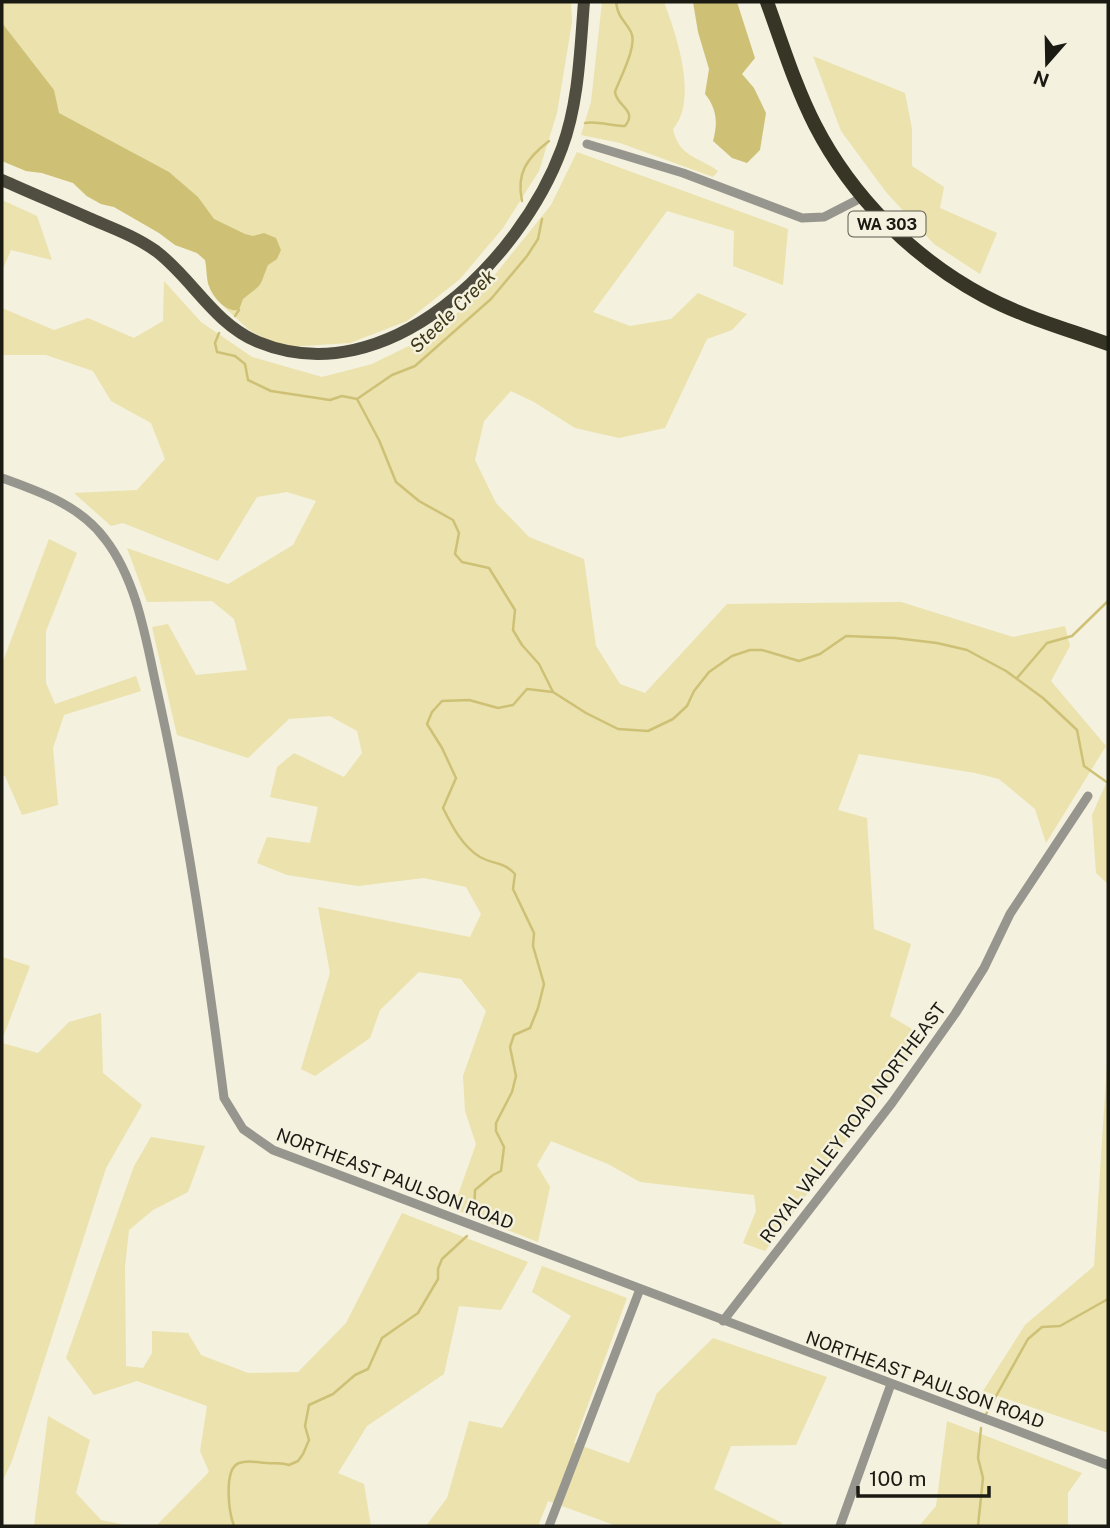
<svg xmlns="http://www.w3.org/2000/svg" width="1110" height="1528" font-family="'Public Sans',sans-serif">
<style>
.green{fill:#ebe2ad}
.water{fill:#cec176}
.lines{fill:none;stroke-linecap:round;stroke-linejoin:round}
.stream{stroke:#cec176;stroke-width:2.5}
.minor{stroke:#97968e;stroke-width:9}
.major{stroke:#504e40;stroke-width:12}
.highway{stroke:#373526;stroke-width:14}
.labels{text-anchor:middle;stroke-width:5;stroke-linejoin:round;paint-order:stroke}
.shield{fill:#f4f1de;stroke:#5c5a50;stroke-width:2}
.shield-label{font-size:16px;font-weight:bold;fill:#1b1a13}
.street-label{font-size:18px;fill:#1b1a13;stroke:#f4f1de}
.water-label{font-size:19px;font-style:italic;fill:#3d3716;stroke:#f4f1de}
</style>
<rect width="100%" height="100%" fill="#f4f1de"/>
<g class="green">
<polygon points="2,2 571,2 572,22 557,113 539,171 503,228 460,279 407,321 350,343 287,347 261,337 248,329 221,304 208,284 205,260 197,253 175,245 159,233 114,207 101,204 86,196 73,183 42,173 26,171 2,161"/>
<path d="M 602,2 L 664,2 C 676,34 699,100 673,129 C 679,157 697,156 718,171 L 713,177 L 620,143 L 581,135 L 591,102 Z"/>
<polygon points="813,56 905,93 912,129 912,166 944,187 940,208 997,233 980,274 934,244 886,192 841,131"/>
<polygon points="577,152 788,229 783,285 733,266 734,231 667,211 593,312 630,326 671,319 698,293 747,314 732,330 707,339 665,428 619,438 575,428 534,402 511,391 484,421 475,460 496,503 529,537 584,559 596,646 620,684 645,693 727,604 901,602 1013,637 1065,626 1070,646 1051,681 1106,746 1046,843 1035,809 999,779 975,773 859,754 838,810 867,818 874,929 911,944 890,1016 924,1036 765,1251 743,1243 756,1211 754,1195 640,1182 608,1164 551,1141 537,1165 550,1187 538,1242 453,1209 476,1144 465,1111 463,1076 486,1011 461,979 419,972 380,1010 370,1038 315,1076 301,1069 330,973 318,907 470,937 481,914 466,887 424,878 358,886 287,875 257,863 267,837 310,843 318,807 270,797 277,767 294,753 344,777 362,753 357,731 330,716 289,719 248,758 177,735 152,627 168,624 196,675 247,670 234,619 212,601 147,602 127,548 228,584 293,545 316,501 287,492 257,497 218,561 123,523 111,526 74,493 137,490 165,459 151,423 111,401 93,371 46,355 2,355 2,308 54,330 88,318 134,338 163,321 164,281 201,322 252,357 322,377 372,364 417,342 455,315 485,287 551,205"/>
<polygon points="2,200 37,216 52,260 11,250 2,271"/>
<polygon points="49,539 77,553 46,631 46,683 55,704 136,676 141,691 64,715 53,748 58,805 22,815 5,776 2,775 2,664"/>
<polygon points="1108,779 1108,884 1096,873 1092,815"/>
<polygon points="2,957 30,966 2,1040"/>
<polygon points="101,1013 103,1073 142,1105 106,1168 12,1461 2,1482 2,1043 38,1053 69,1022"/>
<polygon points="1108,1048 1108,1433 983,1391 1025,1325 1094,1266"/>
<polygon points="151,1137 205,1146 188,1192 153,1210 129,1230 125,1267 126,1366 143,1368 152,1353 152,1331 188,1333 201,1355 248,1373 298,1372 346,1323 402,1213 528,1262 501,1310 459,1306 444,1374 367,1426 338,1473 364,1484 371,1526 156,1526 209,1472 200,1451 207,1406 137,1381 94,1395 66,1358 134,1166"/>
<polygon points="542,1266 627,1298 574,1443 629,1463 657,1393 713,1338 827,1377 796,1445 731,1446 714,1489 782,1523 780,1526 617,1526 548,1501 538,1526 426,1526 447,1498 469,1421 502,1428 571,1316 532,1292"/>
<polygon points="48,1416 90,1440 76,1493 101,1520 130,1526 34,1526"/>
<polygon points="947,1421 1082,1473 1068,1493 1068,1526 919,1526 936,1506"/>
</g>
<g class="water">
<path d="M 693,2 L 737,2 L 755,58 L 742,74 L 754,88 L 766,113 L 760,150 L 747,163 L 732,158 L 713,141 C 718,123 717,109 705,94 L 709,69 L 698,32 Z"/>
<path d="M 2,23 L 54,90 L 59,113 L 169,172 L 198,197 L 214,219 L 245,234 L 253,236 L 264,233 L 276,238 L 281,250 L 277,259 L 268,265 C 258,290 264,282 243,299 L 239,310 C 225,313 211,295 208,283 C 206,275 207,267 205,260 L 197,253 L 175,245 L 159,233 L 114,207 L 101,204 L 87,196 L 73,183 L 42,173 L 26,171 L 2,161 Z"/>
</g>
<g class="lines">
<g class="stream">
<path d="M 585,123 C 599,121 611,126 625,126 C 638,110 617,107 615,92 C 620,78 638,45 631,32 C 624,19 618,18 616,2"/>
<path d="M 522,201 C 516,173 527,158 549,141"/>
<polyline points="235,316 239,310"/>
<polyline points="219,333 215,343 217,352 235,356 245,364 248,380 271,391 330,400 342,396 357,399"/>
<polyline points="357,399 379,440 396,482 419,501 453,520 459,533 455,554 462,562 489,568 515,610 513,630 522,645 539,664 553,692 586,713 618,729 648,731 673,719 687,706 694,691 709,672 732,656 750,650 762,650 799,661 820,654 846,636 895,638 937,643 967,650 1006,671 1043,698 1077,730 1084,766 1108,783"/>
<polyline points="357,399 392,375 415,366 491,299 527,256 538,239 542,219"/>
<polyline points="1017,678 1047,643 1072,636 1108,601"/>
<path d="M 474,1217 L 475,1190 L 493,1175 L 501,1171 L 504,1147 L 496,1131 L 496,1123 L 512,1092 L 516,1076 L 510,1047 L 514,1035 L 530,1028 L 538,1008 L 544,984 L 533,946 L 534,933 L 513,889 L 515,874 C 503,861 494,865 480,857 C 462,846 452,826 443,808 L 456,778 L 442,748 L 427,724 L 432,712 L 442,701 L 469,700 L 498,708 L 513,705 L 527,689 L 553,692"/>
<polyline points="986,1414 1028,1339 1042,1327 1060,1326 1108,1299"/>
<path d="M 234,1526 C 229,1513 223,1469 239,1463 C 249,1459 257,1463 267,1463 C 276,1464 281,1462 289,1465 L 298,1461 L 303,1454 L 309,1440 L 305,1426 L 309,1405 L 333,1394 L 355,1375 L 368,1369 L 382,1338 L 418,1313 L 438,1279 L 438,1269 L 442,1259 L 467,1236"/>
<polyline points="978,1526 983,1478 978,1458 981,1428"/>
</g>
<g class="minor">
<polyline points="587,144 683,173 802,218 824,217 863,197"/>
<path d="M 2,478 C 40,492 80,505 105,539 C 139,583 147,647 159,699 C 188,831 207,965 224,1098 L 243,1129 L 273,1150 L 1108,1465"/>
<polyline points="723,1321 892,1103 955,1014 984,968 1010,914 1088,796"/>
<polyline points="549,1526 640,1289"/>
<polyline points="840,1526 891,1384"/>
</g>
<path class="major" d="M 2,180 C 31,193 60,205 89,218 C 112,228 135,236 156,251 C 193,279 213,323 258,342 C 387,395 521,260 562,148 C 579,102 580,50 584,2"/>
<path class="highway" d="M 767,2 C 782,43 795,86 815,125 C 852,197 913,258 984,296 C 1023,317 1067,329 1108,344"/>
</g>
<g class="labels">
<rect class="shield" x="848.5" y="211.5" width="77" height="25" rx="5"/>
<g class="shield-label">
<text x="887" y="230">WA 303</text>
</g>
<g class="street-label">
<text transform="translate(853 1123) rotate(-53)" y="6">ROYAL VALLEY ROAD NORTHEAST</text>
<text transform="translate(395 1179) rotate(21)" y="6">NORTHEAST PAULSON ROAD</text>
<text transform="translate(925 1380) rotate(20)" y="6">NORTHEAST PAULSON ROAD</text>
</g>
<g class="water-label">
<text transform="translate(452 311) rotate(-44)" y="7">Steele Creek</text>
</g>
</g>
<rect width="1110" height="1528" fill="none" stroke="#1b1a13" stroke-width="7"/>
<g transform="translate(1047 63) rotate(200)" stroke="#f4f1de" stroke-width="5" paint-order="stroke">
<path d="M0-5L12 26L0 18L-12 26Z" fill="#1b1a13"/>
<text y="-10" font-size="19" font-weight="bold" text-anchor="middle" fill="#1b1a13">N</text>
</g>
<path d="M858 1486v10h131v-10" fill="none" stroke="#1b1a13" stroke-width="3.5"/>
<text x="869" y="1486" font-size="21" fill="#1b1a13" stroke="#f4f1de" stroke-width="5" paint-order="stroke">100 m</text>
</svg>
